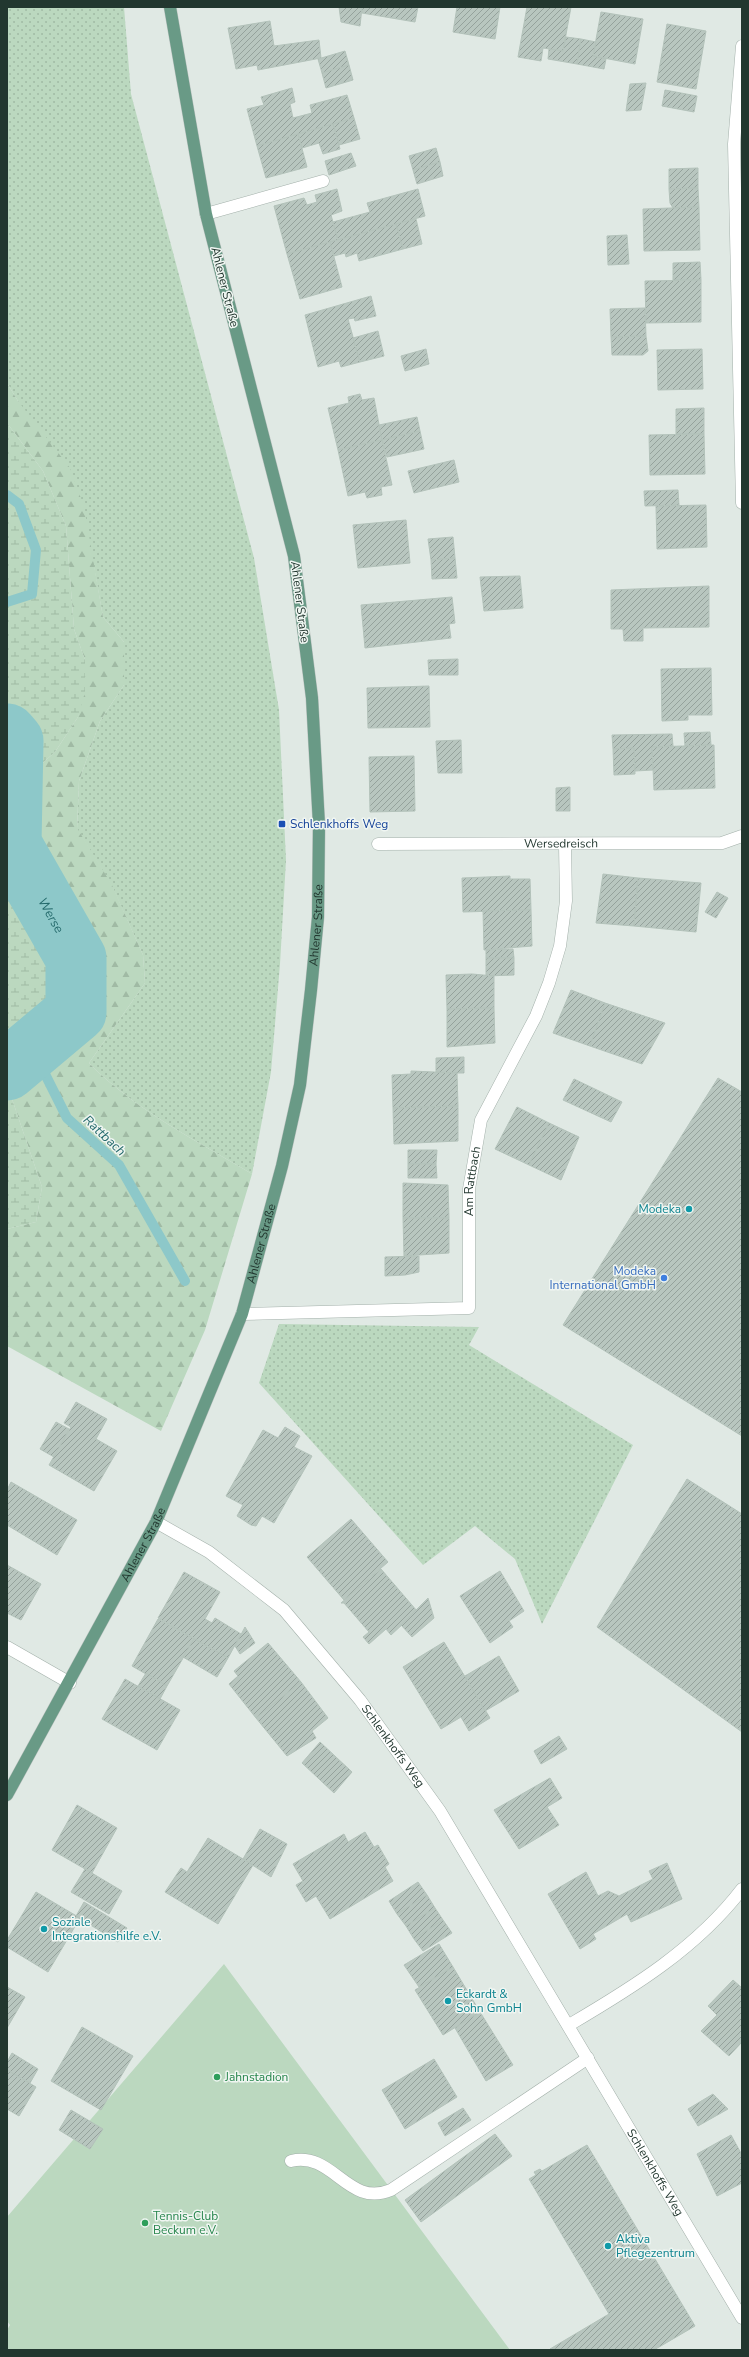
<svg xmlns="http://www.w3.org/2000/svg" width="749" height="2357" font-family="'Nunito Sans',sans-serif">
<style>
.grass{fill:url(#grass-dots)}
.forest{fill:url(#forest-firs)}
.wetland{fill:url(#wetland-marsh)}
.park{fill:#bbd8bf}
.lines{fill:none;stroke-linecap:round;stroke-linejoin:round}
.stream{stroke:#8dc8c9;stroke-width:10}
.river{stroke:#8dc8c9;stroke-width:61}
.building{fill:url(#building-hatch);stroke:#b3c2ba}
.minor-casing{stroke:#a3b0aa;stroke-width:13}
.major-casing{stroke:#bdc3c1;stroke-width:13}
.minor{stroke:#fff;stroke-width:12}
.major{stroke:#699a86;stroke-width:12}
.transit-dot{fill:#1a4fb4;stroke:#f0f6f2;stroke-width:1.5}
.culture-dot{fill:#0f9aa8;stroke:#f0f6f2;stroke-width:1.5}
.shop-dot{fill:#3f7fe0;stroke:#f0f6f2;stroke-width:1.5}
.leisure-dot{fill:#2e9e5b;stroke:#f0f6f2;stroke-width:1.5}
.labels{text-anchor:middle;stroke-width:3;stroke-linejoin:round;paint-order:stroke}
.street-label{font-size:12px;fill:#22372f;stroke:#f0f6f2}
.transit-label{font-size:12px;fill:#164399;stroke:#f0f6f2;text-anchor:start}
.culture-label{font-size:12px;fill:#0d838f;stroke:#f0f6f2;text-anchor:start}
.shop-label{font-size:12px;fill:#366cbe;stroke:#f0f6f2;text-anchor:end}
.leisure-label{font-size:12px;fill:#27864d;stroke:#f0f6f2;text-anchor:start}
.water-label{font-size:13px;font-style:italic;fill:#246a6c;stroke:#f0f6f2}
</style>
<defs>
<pattern id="grass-dots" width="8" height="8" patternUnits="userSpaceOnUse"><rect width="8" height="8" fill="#bbd8bf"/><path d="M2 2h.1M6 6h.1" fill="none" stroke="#a0baa4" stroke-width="1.8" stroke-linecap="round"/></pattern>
<pattern id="forest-firs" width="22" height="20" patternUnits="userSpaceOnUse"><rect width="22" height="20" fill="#bbd8bf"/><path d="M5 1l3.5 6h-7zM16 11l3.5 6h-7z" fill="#a0baa4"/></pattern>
<pattern id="wetland-marsh" width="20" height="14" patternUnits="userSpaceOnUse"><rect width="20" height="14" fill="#bbd8bf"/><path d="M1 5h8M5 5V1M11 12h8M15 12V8" fill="none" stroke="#a0baa4"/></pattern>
<pattern id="building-hatch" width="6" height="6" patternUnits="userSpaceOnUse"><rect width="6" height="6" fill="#b8c6bf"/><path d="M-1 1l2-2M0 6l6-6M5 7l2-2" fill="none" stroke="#95a29c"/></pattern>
</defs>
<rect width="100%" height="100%" fill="#e0e9e4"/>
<g class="grass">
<path d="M 7,7 L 124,7 L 131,94 L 254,558 L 279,710 L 286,860 L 280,964 L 271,1072 L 252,1174 C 197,1141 135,1110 89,1063 L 145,983 L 143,955 L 112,886 L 77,829 L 79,781 L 100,721 L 124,685 L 124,642 L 103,617 L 94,567 L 18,401 L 7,383 Z"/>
<polygon points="279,1324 479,1327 469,1345 633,1445 542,1624 515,1559 475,1526 423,1565 259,1383"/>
</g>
<path class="forest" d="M 7,383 L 18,401 L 70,468 L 84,507 L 103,617 L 124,642 L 124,685 L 100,721 L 79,781 L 77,828 L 112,885 L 143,955 L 145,983 L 89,1063 C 135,1110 197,1141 252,1174 L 205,1330 L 161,1431 L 7,1346 L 7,1229 L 36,1222 L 42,1187 L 12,1099 L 18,1081 L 66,1041 L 92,1003 L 93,970 L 26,852 L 18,821 L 25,769 L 37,768 L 55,752 L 78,717 L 85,660 L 74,629 L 66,526 L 43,471 L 7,423 Z"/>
<polygon class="wetland" points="7,423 43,471 66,526 74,629 85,660 85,692 78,717 55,752 37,768 25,769 18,821 26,852 93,969 92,1003 66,1041 18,1081 12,1099 42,1187 36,1222 7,1229"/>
<polygon class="park" points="224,1964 510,2350 7,2350 7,2330 10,2325 7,2321 7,2217"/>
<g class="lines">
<g class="stream">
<polyline points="7,495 19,504 36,550 32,594 7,602"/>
<polyline points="33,1050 67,1118 119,1165 185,1281"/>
</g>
<path class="river" id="s1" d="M 7,734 L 13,741 L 11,844 L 76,958 L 76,1012 L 7,1070"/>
</g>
<g class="building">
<polygon points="339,7 362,7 360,26 341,22"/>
<polygon points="362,7 418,7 415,22 362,13"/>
<polygon points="457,7 500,7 495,39 453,32"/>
<polygon points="527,7 571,7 563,51 543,48 541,61 518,57"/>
<polygon points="601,12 643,19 635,64 593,56"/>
<polygon points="270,21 274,46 319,40 321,58 258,70 257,65 236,69 228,28"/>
<polygon points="667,24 706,31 696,89 657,82"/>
<polygon points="566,37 581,39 577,64 548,59 549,49 563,51"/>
<polygon points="581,39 596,42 593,56 606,59 604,69 577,64"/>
<polygon points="345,51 349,65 322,73 318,59"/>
<polygon points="349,65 353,80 326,88 322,73"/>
<polygon points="646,83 641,110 626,111 630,84"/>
<polygon points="292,88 295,102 290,104 293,118 312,113 310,105 347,95 354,118 257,146 247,109 264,105 261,97"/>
<polygon points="665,90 697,96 694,112 662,106"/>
<polygon points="354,118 360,139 339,145 333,124"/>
<polygon points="333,124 340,149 323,154 319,143 302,148 298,134"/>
<polygon points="298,134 307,167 266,178 257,146"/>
<polygon points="436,148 440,162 413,170 409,156"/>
<polygon points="351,153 356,166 329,175 325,161"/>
<polygon points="440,162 443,176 417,184 413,170"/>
<polygon points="698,168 698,188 669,189 669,169"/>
<polygon points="698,188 699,207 673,208 670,203 669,189"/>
<polygon points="337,189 342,211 331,215 338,240 287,254 274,206 304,198 307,205 317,202 315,195"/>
<polygon points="418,189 425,216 338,240 333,222 370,212 367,203"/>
<polygon points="699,207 700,250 644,251 643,209"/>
<polygon points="416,219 422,244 403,249 396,224"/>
<polygon points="396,224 403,249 359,261 357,253 346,257 345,253 334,256 330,242"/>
<polygon points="627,235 629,264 608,265 607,236"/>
<polygon points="330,242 342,287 300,299 287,254"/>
<polygon points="700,262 701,280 673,280 673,263"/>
<polygon points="701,280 701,322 646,323 645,281"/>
<polygon points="371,296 376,316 355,321 354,318 348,319 360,362 341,367 339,361 318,367 305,315"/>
<polygon points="645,308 646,336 611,337 610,309"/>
<polygon points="378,331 384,356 360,362 353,338"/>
<polygon points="646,336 648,351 643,355 612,355 611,337"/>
<polygon points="426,349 429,364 405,371 401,356"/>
<polygon points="702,349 703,389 658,390 657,350"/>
<polygon points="360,394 362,400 374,398 382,440 338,450 328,408 349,403 348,397"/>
<polygon points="704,408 704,434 676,434 676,409"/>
<polygon points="417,417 420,431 382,440 379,425"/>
<polygon points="420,431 424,449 387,457 382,440"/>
<polygon points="704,434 705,474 650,475 649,435"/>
<polygon points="382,440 392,485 381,487 382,495 367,498 365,492 348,496 338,450"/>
<polygon points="454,460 459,482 414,493 408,471"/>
<polygon points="678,490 679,505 645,506 644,491"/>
<polygon points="706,505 707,547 657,549 656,506"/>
<polygon points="406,520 410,563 358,568 353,525"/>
<polygon points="453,537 455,558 431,560 428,539"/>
<polygon points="455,558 457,578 432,579 431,560"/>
<polygon points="520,576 523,608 484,611 480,577"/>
<polygon points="709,586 709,627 643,628 643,641 624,641 623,629 611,629 611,590"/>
<polygon points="452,597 455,623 449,624 451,638 365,648 361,605"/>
<polygon points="458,659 458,675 429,675 428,660"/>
<polygon points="711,668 712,715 688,715 688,720 662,721 661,669"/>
<polygon points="429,686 430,727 368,728 367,688"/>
<polygon points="710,732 711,745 685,746 684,733"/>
<polygon points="672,734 673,746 652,747 653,770 635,771 634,748 613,749 612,735"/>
<polygon points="461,740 462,773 438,773 436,741"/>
<polygon points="714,745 715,788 654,790 652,747"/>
<polygon points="634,748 635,774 614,775 613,749"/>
<polygon points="414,756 415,811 370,812 369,757"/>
<polygon points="570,787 570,811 556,811 556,788"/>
<polygon points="603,874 638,878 634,926 596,923"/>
<polygon points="510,876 510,879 530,879 531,910 463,912 462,878"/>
<polygon points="638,878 701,883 696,932 634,926"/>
<polygon points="717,892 728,898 716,918 705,912"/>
<polygon points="531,910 532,946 484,950 483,911"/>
<polygon points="513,949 514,958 486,958 486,950"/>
<polygon points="486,958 514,958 514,975 486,976"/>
<polygon points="472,974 494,976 494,1008 447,1009 446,975"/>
<polygon points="571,990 605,1003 590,1046 553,1033"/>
<polygon points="605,1003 665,1023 642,1064 590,1046"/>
<polygon points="494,1008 495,1043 447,1047 447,1009"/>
<polygon points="464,1057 464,1073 436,1073 436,1058"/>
<polygon points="411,1071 457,1073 458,1106 393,1108 392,1075 411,1074"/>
<polygon points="718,1078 742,1092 742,1436 563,1325"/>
<polygon points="574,1079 622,1102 611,1122 563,1100"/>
<polygon points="458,1106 458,1141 394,1144 393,1108"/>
<polygon points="517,1107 549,1123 529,1165 495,1149"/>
<polygon points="549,1123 579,1137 561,1180 529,1165"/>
<polygon points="408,1150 437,1150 436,1164 408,1164"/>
<polygon points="408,1164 436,1164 437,1178 408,1178"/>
<polygon points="403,1183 448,1185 449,1218 403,1218"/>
<polygon points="403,1218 449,1218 449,1253 404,1256"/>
<polygon points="419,1256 419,1272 405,1275 385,1276 385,1257"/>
<polygon points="76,1402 107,1419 96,1439 117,1451 94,1491 49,1465 71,1427 64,1423"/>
<polygon points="56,1422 69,1429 54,1457 40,1449"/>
<polygon points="285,1427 300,1436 294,1447 312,1456 274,1523 262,1516 256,1526 251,1525 237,1516 243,1505 226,1496 263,1430 278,1438"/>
<polygon points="687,1479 742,1514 742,1732 597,1627"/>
<polygon points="11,1482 77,1520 57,1555 7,1525 7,1490"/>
<polygon points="351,1519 388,1562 344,1600 307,1557"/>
<polygon points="7,1565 41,1584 21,1620 7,1613"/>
<polygon points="381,1569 417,1611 391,1635 386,1629 369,1644 363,1637 369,1632 344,1603 341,1603"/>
<polygon points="500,1571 524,1611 509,1621 513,1627 490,1643 460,1596"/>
<polygon points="184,1572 220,1592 205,1619 212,1623 215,1618 241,1634 228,1658 158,1618"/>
<polygon points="428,1598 434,1618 412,1637 401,1625"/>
<polygon points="158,1619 194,1639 167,1686 132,1666"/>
<polygon points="245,1627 255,1643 240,1654 235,1646"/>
<polygon points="194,1639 228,1658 217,1677 183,1657"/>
<polygon points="444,1642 490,1718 469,1731 461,1717 441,1729 403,1667"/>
<polygon points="268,1643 301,1682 256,1718 229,1684 238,1676 234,1671"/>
<polygon points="499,1656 519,1691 485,1711 465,1676"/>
<polygon points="146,1673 167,1686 160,1699 138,1686"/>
<polygon points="125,1679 180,1710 157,1750 102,1719"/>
<polygon points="301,1682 328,1718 312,1731 316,1738 287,1756 256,1718"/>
<polygon points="559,1736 567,1749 541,1764 534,1751"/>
<polygon points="320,1742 352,1772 334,1793 302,1763"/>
<polygon points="550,1778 562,1798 547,1807 559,1825 519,1849 494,1810"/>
<polygon points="77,1805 117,1828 92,1873 52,1850"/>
<polygon points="260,1829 287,1844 271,1877 243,1859"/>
<polygon points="365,1832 374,1847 378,1845 389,1864 385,1867 393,1881 330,1919 316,1896 306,1902 296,1885 303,1881 293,1864 344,1834 348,1842"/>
<polygon points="208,1838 253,1865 218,1924 165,1892 181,1868 187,1872"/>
<polygon points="667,1863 682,1899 631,1922 627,1914 593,1934 596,1939 580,1949 548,1894 586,1872 598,1896 608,1891 619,1896 653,1879 649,1871"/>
<polygon points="85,1869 122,1891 109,1914 71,1892"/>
<polygon points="418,1882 427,1895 397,1914 389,1901"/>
<polygon points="36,1892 80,1918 48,1972 7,1947 7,1940"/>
<polygon points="427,1895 435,1908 406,1926 397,1914"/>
<polygon points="84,1902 127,1928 118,1942 76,1916"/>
<polygon points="435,1908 443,1920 414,1939 406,1926"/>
<polygon points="443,1920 452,1933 423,1951 414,1939"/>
<polygon points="439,1944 453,1967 419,1987 404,1965"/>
<polygon points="453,1967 480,2012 443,2035 415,1990"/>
<polygon points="733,1980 742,1988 742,2042 729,2056 701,2031 717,2015 708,2006"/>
<polygon points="7,1987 25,1997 7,2028"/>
<polygon points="480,2012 513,2065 486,2081 455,2028"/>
<polygon points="82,2027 133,2056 101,2110 51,2081"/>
<polygon points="12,2053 38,2069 30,2083 7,2070 7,2062"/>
<polygon points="434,2059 457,2097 405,2129 382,2090"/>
<polygon points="7,2070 36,2087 19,2116 7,2109"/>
<polygon points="713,2094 728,2109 698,2126 688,2109"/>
<polygon points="463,2108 471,2120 445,2136 438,2123"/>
<polygon points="71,2110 103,2129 90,2149 59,2130"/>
<polygon points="495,2134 512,2156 421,2222 405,2200"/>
<polygon points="731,2135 742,2155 742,2183 717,2196 697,2154"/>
<polygon points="587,2145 695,2326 654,2350 550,2349 609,2314 529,2179 536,2175 534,2172 540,2169 542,2171"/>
</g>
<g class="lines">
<g class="minor-casing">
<g id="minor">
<polyline points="742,46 734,144 742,503"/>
<polyline points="206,214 323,181"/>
<path id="s2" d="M 378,844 L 722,843 L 742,836"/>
<path id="s3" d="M 242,1314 L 469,1308 L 469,1189 L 481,1120 L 536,1016 L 549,983 L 560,946 L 566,901 L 565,845"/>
<path id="s4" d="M 156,1522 L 209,1552 L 284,1610 L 360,1700 L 440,1811 L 742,2318"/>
<polyline points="7,1647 70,1683"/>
<path d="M 569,2025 C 632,1988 697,1948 742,1889"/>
<path d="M 291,2161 C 334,2151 347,2208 391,2190 L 588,2058"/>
</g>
</g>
<g class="major-casing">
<g id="major">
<path id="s5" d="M 7,1795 L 156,1522 L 242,1314 L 282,1166 L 300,1085 L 311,990 L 318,917 L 319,825 L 312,698 L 294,556 L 206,214 L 170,7"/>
</g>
</g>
<use href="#minor" class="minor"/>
<use href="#major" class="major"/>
</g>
<rect class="transit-dot" x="278" y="820" width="8" height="8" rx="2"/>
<g class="culture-dot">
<circle cx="689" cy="1209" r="4"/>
<circle cx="44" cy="1929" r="4"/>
<circle cx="448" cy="2001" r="4"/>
<circle cx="608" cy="2246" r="4"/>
</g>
<circle class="shop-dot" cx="664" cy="1278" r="4"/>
<g class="leisure-dot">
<circle cx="217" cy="2077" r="4"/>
<circle cx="145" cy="2223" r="4"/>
</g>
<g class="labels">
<g class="street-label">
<text transform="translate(225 287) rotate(76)" y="4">Ahlener Straße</text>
<text transform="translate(300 602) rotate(83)" y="4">Ahlener Straße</text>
<text dy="4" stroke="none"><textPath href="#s2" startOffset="183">Wersedreisch</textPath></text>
<text dy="4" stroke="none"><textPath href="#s5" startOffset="933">Ahlener Straße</textPath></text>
<text dy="4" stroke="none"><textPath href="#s3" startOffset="354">Am Rattbach</textPath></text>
<text dy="4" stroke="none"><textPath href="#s5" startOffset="609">Ahlener Straße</textPath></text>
<text dy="4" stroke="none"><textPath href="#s5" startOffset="285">Ahlener Straße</textPath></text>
<text dy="4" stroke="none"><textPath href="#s4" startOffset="330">Schlenkhoffs Weg</textPath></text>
<text dy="4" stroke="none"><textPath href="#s4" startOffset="831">Schlenkhoffs Weg</textPath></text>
</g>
<g class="transit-label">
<text x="290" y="828">Schlenkhoffs Weg</text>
</g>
<g class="culture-label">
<text x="681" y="1213" text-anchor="end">Modeka</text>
<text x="52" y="1926">Soziale<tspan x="52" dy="14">Integrationshilfe e.V.</tspan></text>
<text x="456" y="1998">Eckardt &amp;<tspan x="456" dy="14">Sohn GmbH</tspan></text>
<text x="616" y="2243">Aktiva<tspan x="616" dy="14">Pflegezentrum</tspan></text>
</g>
<g class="shop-label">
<text x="656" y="1275">Modeka<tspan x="656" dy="14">International GmbH</tspan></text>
</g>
<g class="leisure-label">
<text x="225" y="2081">Jahnstadion</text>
<text x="153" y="2220">Tennis-Club<tspan x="153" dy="14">Beckum e.V.</tspan></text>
</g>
<g class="water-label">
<text dy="5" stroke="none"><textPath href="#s1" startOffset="194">Werse</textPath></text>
<text transform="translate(105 1135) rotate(43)" y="5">Rattbach</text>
</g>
</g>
<rect width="749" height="2357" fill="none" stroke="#22372f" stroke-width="16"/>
</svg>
